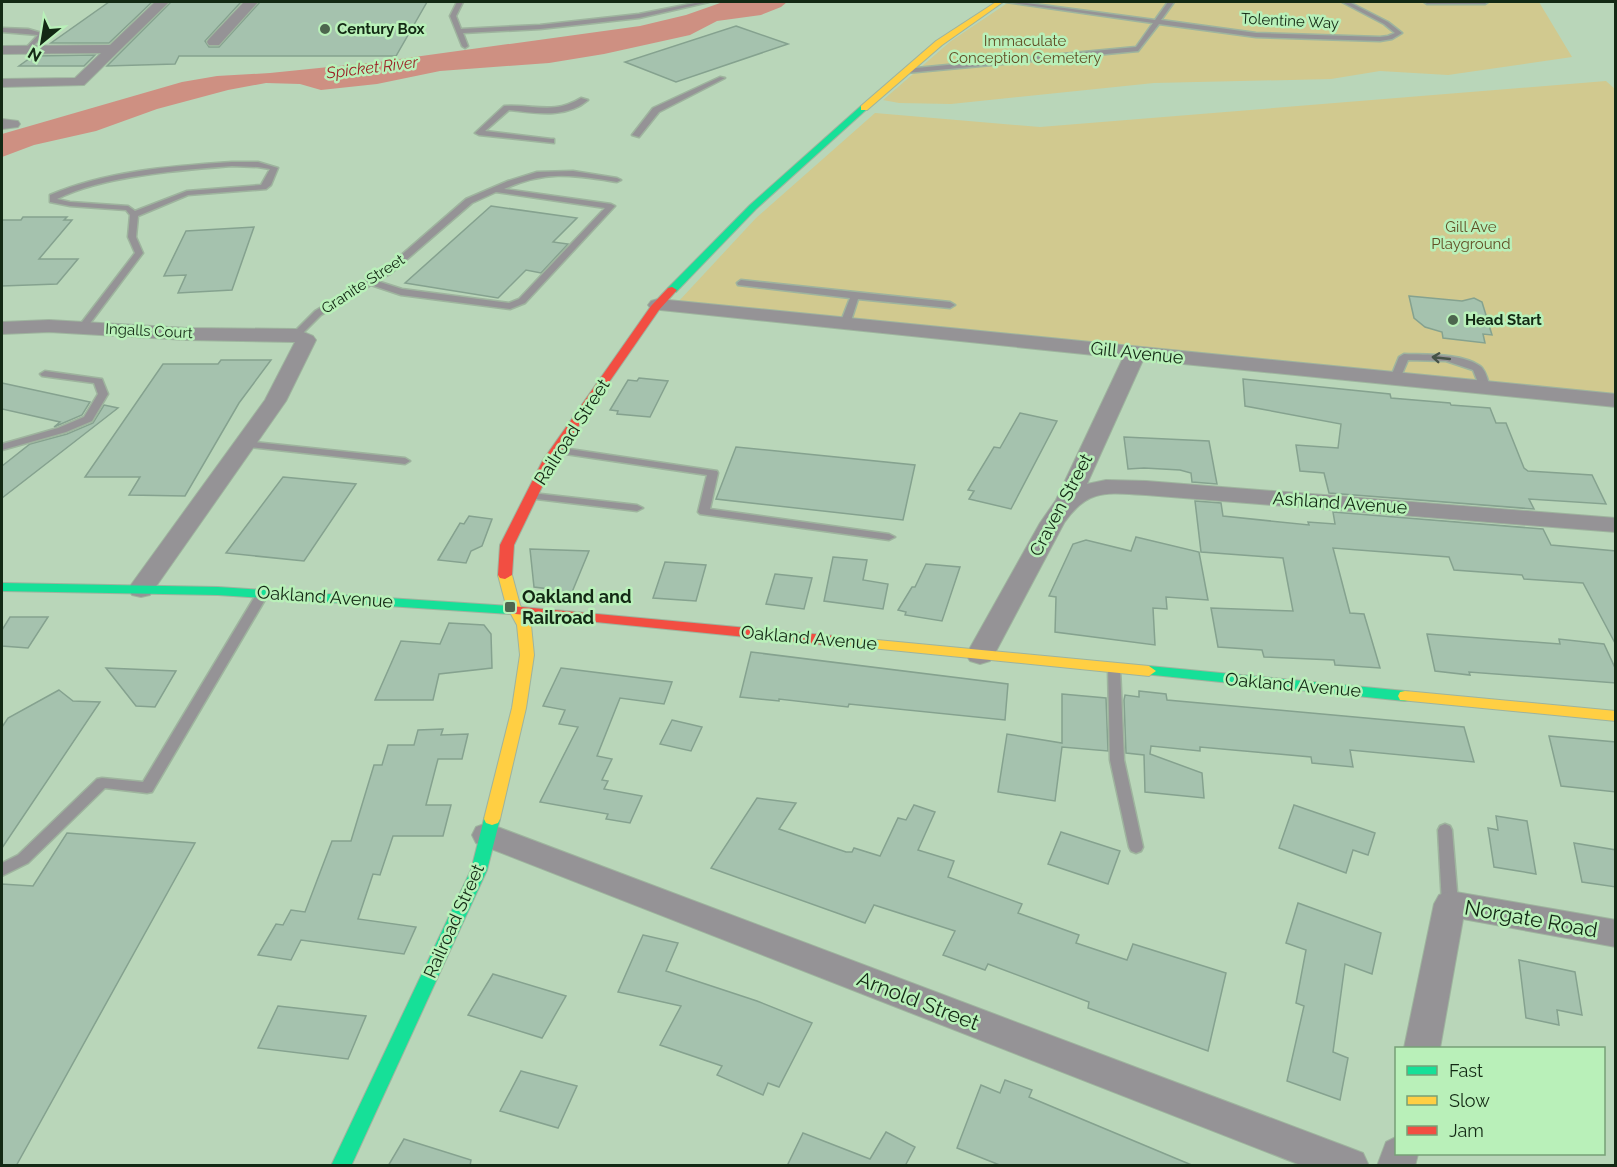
<svg xmlns="http://www.w3.org/2000/svg" width="1617" height="1167" font-family="Raleway,sans-serif">
<style>
.green{fill:#d1c98f}
.water{fill:#ce9082}
.building{fill:#a5c2ae;stroke:#85a28f;stroke-width:1.5}
.lines{fill:none;stroke-linecap:round;stroke-linejoin:round}
.lane-casing{stroke:#9eb49e;stroke-width:3}
.street-casing{stroke:#9eb49e;stroke-width:2}
.fast-casing{stroke:#9eb49e;stroke-width:2}
.slow-casing{stroke:#9eb49e;stroke-width:2}
.jam-casing{stroke:#9eb49e;stroke-width:2}
.lane{fill:#959396;fill-rule:evenodd}
.street{fill:#959396;fill-rule:evenodd}
.fast{fill:#16e098;fill-rule:evenodd}
.slow{fill:#ffcf43;fill-rule:evenodd}
.jam{fill:#f24e42;fill-rule:evenodd}
.oneway{stroke:#475348}
.poi-dot{fill:#4d664e;stroke:#b9f0b9;stroke-width:2}
.labels{text-anchor:middle;stroke-width:5;stroke-linejoin:round;paint-order:stroke}
.far-street-label{font-size:15px;fill:#132914;stroke:#b9f0b9}
.far-poi-label{font-size:15px;font-weight:bold;fill:#132914;stroke:#b9f0b9;text-anchor:start}
.far-park-label{font-size:15px;fill:#624f26;stroke:#b9f0b9}
.far-water-label{font-size:16px;font-style:italic;fill:#9b2024;stroke:#b9f0b9}
.street-label{font-size:18px;fill:#132914;stroke:#b9f0b9}
.poi-label{font-size:18px;font-weight:bold;fill:#132914;stroke:#b9f0b9;text-anchor:start}
.near-street-label{font-size:21px;fill:#132914;stroke:#b9f0b9}
</style>
<rect width="100%" height="100%" fill="#b9d6b9"/>
<g class="green">
<polygon points="1009,2 1539,2 1572,57 1448,75 1380,71 1331,79 1154,83 951,104 899,103 883,100 951,41"/>
<polygon points="1606,81 1615,89 1615,394 678,302 756,218 875,113 1040,127"/>
</g>
<polygon class="water" points="723,2 787,2 781,7 761,15 717,21 690,35 604,54 549,63 440,71 377,84 321,90 300,84 266,83 228,90 157,109 96,131 34,145 2,157 2,134 182,82 217,76 270,73 378,62 640,26 686,15"/>
<g class="building">
<polygon points="109,2 152,2 109,43 51,43"/>
<polygon points="171,2 241,2 205,41 209,47 219,47 260,2 427,2 396,56 179,56 175,64 107,66"/>
<polygon points="736,26 788,44 676,82 625,62"/>
<polygon points="95,55 84,66 19,66 33,56"/>
<polygon points="491,206 577,218 553,242 568,244 541,273 526,270 498,298 405,283"/>
<polygon points="23,217 67,217 64,220 72,220 39,259 78,259 57,284 2,286 2,220 21,220"/>
<polygon points="254,227 232,290 178,293 186,275 164,276 186,231"/>
<polygon points="1409,296 1462,301 1474,298 1482,302 1492,335 1483,334 1485,343 1443,338 1442,332 1425,327 1414,318"/>
<polygon points="221,360 271,360 239,403 185,496 129,495 140,477 85,477 163,364 218,364"/>
<polygon points="639,378 668,381 650,417 617,414 618,411 610,410 628,380 637,381"/>
<polygon points="1243,379 1390,394 1391,398 1450,403 1451,405 1490,408 1496,423 1506,423 1524,468 1528,471 1592,475 1606,504 1529,499 1534,509 1329,493 1324,473 1300,471 1296,445 1338,448 1341,424 1245,406"/>
<polygon points="2,383 90,402 82,415 54,427 60,422 2,409"/>
<polygon points="104,405 118,408 2,498 2,466 30,444 67,434 93,423"/>
<polygon points="1020,413 1057,421 1011,509 969,499 974,491 968,490 994,447 1000,448"/>
<polygon points="1124,437 1209,441 1217,484 1192,482 1191,473 1180,470 1144,468 1128,469"/>
<polygon points="736,447 915,465 903,520 716,499"/>
<polygon points="283,477 356,484 304,561 226,553"/>
<polygon points="1195,501 1221,503 1223,516 1309,525 1308,522 1335,524 1333,512 1543,529 1551,545 1616,551 1616,645 1583,583 1524,579 1522,575 1454,570 1449,557 1333,548 1350,613 1364,614 1380,668 1335,665 1334,660 1264,657 1262,650 1218,647 1211,608 1293,611 1283,558 1201,552"/>
<polygon points="469,516 492,519 482,546 471,551 466,563 438,560 460,523 464,524"/>
<polygon points="1136,537 1199,552 1208,600 1166,597 1167,609 1153,608 1155,645 1055,632 1056,597 1049,596 1073,544 1086,540 1131,551"/>
<polygon points="530,549 589,551 570,597 547,596 549,589 534,587"/>
<polygon points="833,557 867,560 863,580 888,584 883,609 824,601"/>
<polygon points="665,562 706,565 696,601 653,598"/>
<polygon points="926,564 960,567 942,621 905,615 906,612 898,610 912,587 915,587"/>
<polygon points="775,574 812,578 804,609 766,604"/>
<polygon points="10,617 48,617 28,648 2,646 2,630"/>
<polygon points="449,623 484,625 491,634 492,668 439,674 433,700 375,700 401,641 440,644"/>
<polygon points="1427,634 1560,644 1559,639 1604,644 1616,670 1616,683 1469,672 1470,675 1435,671"/>
<polygon points="751,652 1008,684 1005,720 849,704 848,707 779,699 779,701 740,697"/>
<polygon points="106,668 176,671 155,707 136,706"/>
<polygon points="561,668 672,682 664,704 620,698 597,756 612,759 602,780 608,781 604,789 642,796 630,823 606,819 608,814 540,802 578,727 559,724 565,710 543,706"/>
<polygon points="59,690 73,701 100,702 2,848 2,727 8,718"/>
<polygon points="1139,691 1166,694 1167,700 1464,727 1474,762 1350,750 1353,767 1312,763 1311,757 1200,747 1200,751 1151,746 1150,754 1202,773 1204,798 1145,792 1144,755 1126,753 1124,700 1125,695 1139,697"/>
<polygon points="1062,694 1106,698 1108,751 1062,747 1055,801 998,792 1007,734 1062,743"/>
<polygon points="672,720 702,727 691,751 660,744"/>
<polygon points="443,729 441,735 468,734 462,759 438,759 426,805 451,805 443,836 393,836 380,875 373,874 358,919 416,927 404,954 301,940 291,960 258,955 276,924 283,925 291,910 305,912 332,841 351,841 374,765 382,765 388,745 414,745 418,730"/>
<polygon points="1549,736 1616,742 1616,792 1561,786"/>
<polygon points="757,798 796,803 779,829 846,852 852,852 854,848 880,856 898,818 906,820 914,805 935,812 918,850 954,861 948,877 1022,904 1018,913 1079,935 1076,943 1127,960 1133,944 1226,973 1208,1051 1088,1008 1089,1002 988,964 985,970 943,955 955,931 874,905 865,923 711,868"/>
<polygon points="1294,805 1375,833 1368,855 1353,850 1346,873 1279,848"/>
<polygon points="1496,816 1527,821 1536,874 1494,867 1488,828 1498,830"/>
<polygon points="1061,832 1120,851 1108,884 1048,864"/>
<polygon points="67,833 195,843 16,1166 2,1166 2,884 33,886"/>
<polygon points="1574,843 1616,850 1616,887 1582,882"/>
<polygon points="1298,903 1381,933 1372,974 1345,964 1333,1052 1348,1058 1340,1100 1287,1081 1304,1006 1296,1003 1306,950 1286,943"/>
<polygon points="643,935 678,943 666,971 757,1001 812,1023 779,1087 768,1083 763,1095 717,1075 722,1066 660,1045 681,1006 618,992"/>
<polygon points="1519,960 1575,972 1582,1015 1557,1010 1559,1025 1526,1018"/>
<polygon points="493,974 566,996 542,1038 468,1015"/>
<polygon points="278,1006 366,1016 348,1059 258,1048"/>
<polygon points="521,1071 577,1086 558,1128 500,1111"/>
<polygon points="1005,1080 1032,1090 1029,1097 1194,1166 1002,1166 957,1148 981,1085 1000,1093"/>
<polygon points="886,1132 915,1147 905,1166 787,1166 803,1133 870,1159"/>
<polygon points="404,1139 471,1160 470,1166 388,1166"/>
</g>
<g class="lines">
<g class="lane-casing">
<g id="lane">
<polygon points="457,2 463,2 456,16 461,29 540,25 639,14 700,2 709,2 639,18 540,29 463,33 468,46 465,48 462,46 450,16"/>
<polygon points="1006,2 1019,2 1155,20 1168,2 1174,2 1161,20 1256,33 1380,37 1388,36 1395,33 1384,24 1342,2 1349,2 1388,22 1402,33 1392,39 1380,41 1256,37 1159,24 1138,51 906,73 903,71 906,69 1136,47 1153,23"/>
<polygon points="1424,2 1488,2 1485,4 1427,4"/>
<polygon points="2,28 28,29 45,34 27,52 24,50 38,35 2,32"/>
<polygon points="720,77 725,78 659,112 639,137 632,135 653,108"/>
<path d="M 581,98 L 588,100 C 566,119 535,113 509,110 L 485,131 L 551,139 L 554,139 L 554,143 L 479,135 L 475,133 L 504,106 C 534,104 553,115 581,98 Z"/>
<path d="M 232,162 L 258,162 L 278,168 L 271,185 L 266,189 L 188,195 L 138,216 L 136,237 L 143,253 L 85,330 L 79,330 L 79,326 L 135,253 L 128,237 L 130,215 L 126,210 L 70,206 L 50,202 L 50,195 C 106,171 172,166 232,162 ZM 232,166 L 258,167 L 270,169 L 261,185 L 187,191 L 135,211 L 128,206 L 70,202 L 57,199 C 101,176 182,170 232,166 Z"/>
<path d="M 573,171 L 617,178 L 621,180 L 617,182 C 572,175 547,170 504,189 L 611,204 L 615,206 L 525,303 L 510,309 L 401,295 L 371,285 L 321,315 L 299,337 L 293,337 L 291,335 L 315,311 L 384,270 L 466,199 L 508,181 L 537,172 ZM 496,192 L 605,208 L 519,299 L 509,303 L 402,289 L 377,281 L 390,274 L 472,203 Z"/>
<polygon points="741,280 950,302 955,305 950,308 858,299 850,324 845,327 840,324 850,298 738,285 737,283"/>
<path d="M 1404,354 C 1426,355 1461,353 1480,366 C 1486,370 1488,381 1490,388 L 1485,391 L 1481,390 L 1473,370 L 1446,361 L 1408,360 L 1399,381 L 1391,381 L 1390,379 L 1399,357 Z"/>
<polygon points="45,371 102,379 108,394 92,421 66,432 2,450 2,444 58,428 84,417 98,394 94,383 42,376 40,374"/>
<polygon points="245,441 405,458 410,461 405,464 241,446 240,444"/>
<polygon points="556,447 717,471 718,473 710,509 889,534 895,537 889,540 700,514 698,512 707,475 552,452 551,450"/>
<polygon points="532,493 637,505 643,508 637,511 528,498 526,496 528,494"/>
<polygon points="263,589 269,593 152,792 147,793 105,788 28,863 2,876 2,863 18,855 97,779 102,778 143,782 257,593"/>
<polygon points="1114,664 1120,668 1124,760 1143,847 1141,851 1136,853 1131,851 1129,847 1110,760 1108,668"/>
<polygon points="1445,824 1450,826 1452,830 1458,904 1455,908 1450,910 1445,908 1442,904 1438,830 1440,826"/>
</g>
</g>
<g class="street-casing">
<g id="street">
<polygon points="155,2 169,2 84,85 2,87 2,79 75,78 101,53 2,54 2,46 110,45"/>
<polygon points="244,2 258,2 219,45 209,45 207,42 209,39"/>
<polygon points="2,119 18,121 20,124 18,127 2,129"/>
<path d="M 658,299 L 1616,394 L 1616,407 L 1143,360 L 1087,484 L 1106,480 L 1146,481 L 1616,518 L 1616,532 L 1146,495 C 1107,493 1088,488 1064,523 L 994,655 L 990,661 L 980,664 L 970,661 L 966,655 L 1040,523 L 1056,500 L 1123,358 L 651,309 L 648,305 L 651,301 Z"/>
<polygon points="49,320 187,328 296,329 313,336 316,340 286,401 150,595 141,597 132,595 128,589 265,400 295,342 187,340 49,332 2,334 2,322"/>
<polygon points="487,823 1350,1148 1363,1153 1369,1166 1303,1166 476,843 472,835 476,827"/>
<polygon points="1450,891 1616,920 1616,947 1463,919 1440,1048 1404,1048 1434,904 1439,895"/>
<polygon points="1396,1137 1396,1154 1418,1154 1415,1166 1377,1166 1386,1142"/>
</g>
</g>
<g class="fast-casing">
<g id="fast">
<polygon points="861,106 868,108 756,209 676,292 668,292 668,288 750,205"/>
<polygon points="2,583 218,587 511,606 518,610 511,614 218,595 2,591"/>
<polygon points="1149,666 1405,691 1410,692 1412,696 1410,700 1405,701 1144,674 1142,671 1144,668"/>
<polygon points="492,813 498,815 500,819 487,870 351,1166 331,1166 471,870 484,819 486,815"/>
</g>
</g>
<g class="slow-casing">
<g id="slow">
<polygon points="996,2 1003,2 942,45 867,110 861,110 861,106 936,41"/>
<polygon points="505,571 512,575 520,605 531,625 534,655 526,708 500,819 498,823 492,825 486,823 484,819 512,708 520,655 517,625 506,605 498,575"/>
<polygon points="846,637 1149,666 1156,671 1149,676 841,645 839,642 841,639"/>
<polygon points="1405,691 1616,711 1616,721 1400,700 1398,696 1400,692"/>
</g>
</g>
<g class="jam-casing">
<g id="jam">
<polygon points="672,287 677,290 659,310 555,460 514,545 512,575 505,579 500,578 498,575 500,545 543,460 651,306 668,288"/>
<polygon points="511,606 846,637 853,642 846,647 506,613 504,610"/>
</g>
</g>
<use href="#lane" class="lane"/>
<use href="#street" class="street"/>
<use href="#fast" class="fast"/>
<use href="#slow" class="slow"/>
<use href="#jam" class="jam"/>
</g>
<defs><path id="oneway-shaft" d="M-6 0H5M1.5-3L5.5 0L1.5 3" fill="none" stroke-width="1.6" stroke-linecap="round" stroke-linejoin="round" transform="scale(1.5)"/></defs>
<use class="oneway" href="#oneway-shaft" transform="translate(1441 358) rotate(-174)"/>
<g class="poi-dot">
<circle cx="325" cy="29" r="6"/>
<circle cx="1453" cy="320" r="6"/>
<rect x="504" y="601" width="12" height="12" rx="3"/>
</g>
<g class="labels">
<g class="far-street-label">
<text transform="translate(1290 21) rotate(3)" y="5">Tolentine Way</text>
<text transform="translate(363 284) rotate(-33)" y="5">Granite Street</text>
<text transform="translate(149 331) rotate(3)" y="5">Ingalls Court</text>
</g>
<g class="far-poi-label">
<text x="337" y="34">Century Box</text>
<text x="1465" y="325">Head Start</text>
</g>
<g class="far-park-label">
<text x="1025" y="46">Immaculate<tspan x="1025" dy="17">Conception Cemetery</tspan></text>
<text x="1471" y="232">Gill Ave<tspan x="1471" dy="17">Playground</tspan></text>
</g>
<g class="far-water-label">
<text transform="translate(372 67) rotate(-7)" y="6">Spicket River</text>
</g>
<g class="street-label">
<text transform="translate(1137 353) rotate(6)" y="6">Gill Avenue</text>
<text transform="translate(572 432) rotate(-57)" y="6">Railroad Street</text>
<text transform="translate(1340 503) rotate(4)" y="6">Ashland Avenue</text>
<text transform="translate(1061 505) rotate(-62)" y="6">Craven Street</text>
<text transform="translate(325 597) rotate(4)" y="6">Oakland Avenue</text>
<text transform="translate(809 638) rotate(5)" y="6">Oakland Avenue</text>
<text transform="translate(1293 685) rotate(5)" y="6">Oakland Avenue</text>
<text transform="translate(454 921) rotate(-66)" y="6">Railroad Street</text>
</g>
<g class="poi-label">
<text x="522" y="603">Oakland and<tspan x="522" dy="21">Railroad</tspan></text>
</g>
<g class="near-street-label">
<text transform="translate(1531 919) rotate(10)" y="7">Norgate Road</text>
<text transform="translate(918 1001) rotate(21)" y="7">Arnold Street</text>
</g>
</g>
<rect width="1617" height="1167" fill="none" stroke="#132914" stroke-width="6"/>
<rect x="1395" y="1047" width="210" height="108" fill="#b9f0b9" stroke="#77a077" stroke-width="1.5"/>
<rect x="1407" y="1066" width="30" height="9" fill="#16e098" stroke="#77a077" stroke-width="1.5"/>
<text x="1449" y="1077" font-size="18" fill="#132914">Fast</text>
<rect x="1407" y="1096" width="30" height="9" fill="#ffcf43" stroke="#77a077" stroke-width="1.5"/>
<text x="1449" y="1107" font-size="18" fill="#132914">Slow</text>
<rect x="1407" y="1126" width="30" height="9" fill="#f24e42" stroke="#77a077" stroke-width="1.5"/>
<text x="1449" y="1137" font-size="18" fill="#132914">Jam</text>
<g transform="translate(42 42) rotate(210)" stroke="#b9f0b9" stroke-width="4.5" paint-order="stroke">
<path d="M0-4.5L10 22L0 15L-10 22Z" fill="#132914"/>
<text y="-9" font-size="16" font-weight="bold" text-anchor="middle" fill="#132914">N</text>
</g>
</svg>
